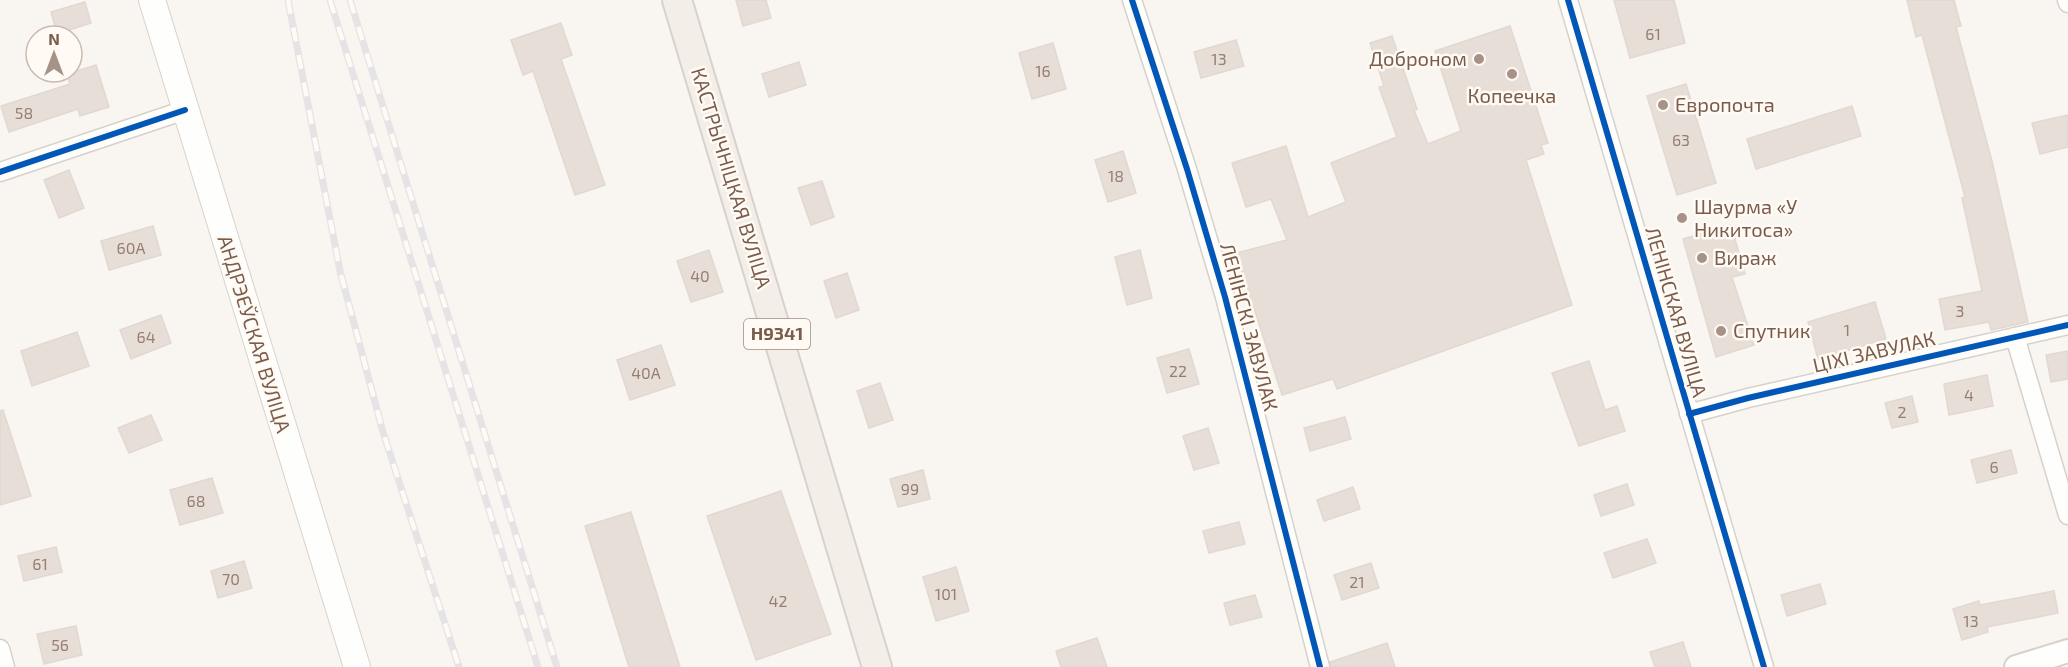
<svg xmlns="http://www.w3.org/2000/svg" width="2068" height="667" font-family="'Exo 2',sans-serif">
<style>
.building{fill:#e6ded7;stroke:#e2d8d2;stroke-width:1.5}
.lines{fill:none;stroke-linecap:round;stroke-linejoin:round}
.minor-casing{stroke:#d7d1cb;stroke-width:21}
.tertiary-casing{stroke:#d7d1cb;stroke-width:26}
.secondary-casing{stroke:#d9d2cb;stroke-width:28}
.primary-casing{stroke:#dad1cc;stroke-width:32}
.minor{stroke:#fefefd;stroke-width:18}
.tertiary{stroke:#fefefd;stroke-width:22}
.secondary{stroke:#fefefd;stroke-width:26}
.primary{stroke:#f3eee8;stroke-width:28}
.rail-casing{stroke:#e6e3e7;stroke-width:7}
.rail{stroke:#fffaf3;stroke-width:4.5;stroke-dasharray:14;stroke-linecap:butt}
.cycleway-casing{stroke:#fffaf3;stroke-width:10}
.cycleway{stroke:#0057b8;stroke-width:6}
.poi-dot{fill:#a69286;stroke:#fffaf3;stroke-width:2}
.labels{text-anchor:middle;stroke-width:5;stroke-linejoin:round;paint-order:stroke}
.number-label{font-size:16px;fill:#977e72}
.shield{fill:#fffaf3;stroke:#a28b7f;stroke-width:1.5}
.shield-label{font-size:18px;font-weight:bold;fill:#7a5c4d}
.poi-label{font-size:20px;fill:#7a5c4d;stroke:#fffaf3;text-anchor:start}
.street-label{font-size:20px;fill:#7a5c4d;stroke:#fffaf3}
</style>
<rect width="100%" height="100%" fill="#f9f5f0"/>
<g class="building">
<polygon points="736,0 766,0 771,18 743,26"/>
<polygon points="1614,0 1674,0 1685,43 1630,58"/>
<polygon points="1907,0 1954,0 1961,26 1956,27 1992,161 2028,322 1991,330 1989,322 1945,330 1939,299 1982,291 1962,198 1965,197 1922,35 1916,37"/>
<polygon points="85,2 91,23 57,34 51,12"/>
<polygon points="561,23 572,55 561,59 605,185 575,195 533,71 523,75 511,40"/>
<polygon points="1510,26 1548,143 1541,145 1544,154 1526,160 1572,305 1337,389 1333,379 1282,395 1236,253 1287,240 1271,199 1246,207 1232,163 1286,146 1308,217 1346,202 1331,163 1397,137 1379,87 1384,86 1370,43 1392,36 1417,109 1414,110 1428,144 1461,131 1435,51"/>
<polygon points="1236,40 1244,66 1201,78 1194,52"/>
<polygon points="1053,43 1066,89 1032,99 1019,53"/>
<polygon points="799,62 806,85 769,97 762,74"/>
<polygon points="96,65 109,107 80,116 78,109 9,132 1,106 70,84 67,74"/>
<polygon points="1686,84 1716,183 1677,195 1647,96"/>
<polygon points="1852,106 1861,136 1756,169 1747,139"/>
<polygon points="2068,115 2068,147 2040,154 2032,123"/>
<polygon points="1123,151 1136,193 1108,202 1095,160"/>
<polygon points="69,170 84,208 59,218 44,180"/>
<polygon points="822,181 834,217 811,225 798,188"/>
<polygon points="1731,225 1745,274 1732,277 1754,345 1716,357 1683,239"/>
<polygon points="153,226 161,255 109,270 101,241"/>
<polygon points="709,250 723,292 691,302 677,261"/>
<polygon points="1140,250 1152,298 1127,305 1115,257"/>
<polygon points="847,273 859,310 836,318 824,281"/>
<polygon points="1875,302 1886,339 1818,359 1808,322"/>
<polygon points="161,315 171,343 131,359 120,330"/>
<polygon points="77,332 89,366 32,386 21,351"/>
<polygon points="661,345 675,385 630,400 617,360"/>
<polygon points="1189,349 1199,384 1167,393 1157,358"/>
<polygon points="2068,351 2068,379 2051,382 2046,355"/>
<polygon points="1589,361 1605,410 1617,406 1625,431 1579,446 1552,373"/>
<polygon points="1987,375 1993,406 1949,415 1944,384"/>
<polygon points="880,383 893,420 869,428 857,391"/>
<polygon points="1912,396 1918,422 1892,428 1885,403"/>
<polygon points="3,410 31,496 0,505 0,411"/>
<polygon points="151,415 162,440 129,453 118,428"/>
<polygon points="1345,417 1351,439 1310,451 1304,428"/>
<polygon points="1208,428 1219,463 1194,470 1183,436"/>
<polygon points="2011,450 2017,473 1977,483 1971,460"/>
<polygon points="923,470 930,499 898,507 890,479"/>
<polygon points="212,478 223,513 180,525 170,490"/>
<polygon points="1627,484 1634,505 1601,516 1594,495"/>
<polygon points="1353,487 1360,509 1324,521 1317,500"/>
<polygon points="781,491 831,634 756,660 707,516"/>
<polygon points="631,512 680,667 629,667 585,526"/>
<polygon points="1239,522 1245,544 1209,553 1203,531"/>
<polygon points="1647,539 1656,563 1613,578 1604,553"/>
<polygon points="56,547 62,572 24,581 18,556"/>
<polygon points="244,561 252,588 218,598 211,571"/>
<polygon points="1371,563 1379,588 1342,600 1334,575"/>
<polygon points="956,567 969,611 936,621 923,577"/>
<polygon points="1820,584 1826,604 1787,616 1781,595"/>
<polygon points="2054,591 2058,613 1987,627 1988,632 1962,640 1953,609 1979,601 1980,605"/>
<polygon points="1255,595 1262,617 1230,625 1224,603"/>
<polygon points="76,626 82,655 44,664 37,634"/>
<polygon points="1097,638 1107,667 1061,667 1056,651"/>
<polygon points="1683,642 1691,667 1655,667 1650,652"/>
<polygon points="1387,643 1395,667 1331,667 1330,662"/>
</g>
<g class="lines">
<g class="minor-casing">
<g id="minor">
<polyline points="1132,0 1187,169 1225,297 1320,667"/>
<polyline points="1568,0 1764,667"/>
<polyline points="2067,0 2068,3"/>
<polyline points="0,172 185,110"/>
<polyline points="2015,337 2068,515"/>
<polyline points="1689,414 1748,398 2068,325"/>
<polyline points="0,649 5,667"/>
</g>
</g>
<g class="tertiary-casing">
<polyline id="tertiary" points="2016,667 2068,651"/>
</g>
<g class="secondary-casing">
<polyline id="secondary" points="152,0 357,667"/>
</g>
<g class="primary-casing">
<polyline id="primary" points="677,0 877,667"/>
</g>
<use href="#minor" class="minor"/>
<use href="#tertiary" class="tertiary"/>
<use href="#secondary" class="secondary"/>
<use href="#primary" class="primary"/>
<g class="rail-casing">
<g id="rail">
<polyline points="288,0 340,271 383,432 459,667"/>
<polyline points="330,0 538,667"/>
<polyline points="350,0 557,667"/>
</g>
</g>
<use href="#rail" class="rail"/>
<g class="cycleway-casing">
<g id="cycleway">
<polyline points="1132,0 1187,169 1225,297 1320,667"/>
<polyline points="1568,0 1764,667"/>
<polyline points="0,172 185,110"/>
<polyline points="1689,414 1748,398 2068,325"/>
</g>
</g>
<use href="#cycleway" class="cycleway"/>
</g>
<g class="poi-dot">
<circle cx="1479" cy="59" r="6"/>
<circle cx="1512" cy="74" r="6"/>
<circle cx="1663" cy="105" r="6"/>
<circle cx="1682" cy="218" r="6"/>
<circle cx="1702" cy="258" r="6"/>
<circle cx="1721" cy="331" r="6"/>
</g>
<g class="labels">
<g class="number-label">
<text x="1653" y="40">61</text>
<text x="1219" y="65">13</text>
<text x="1043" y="77">16</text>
<text x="24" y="119">58</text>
<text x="1681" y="146">63</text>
<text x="1116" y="182">18</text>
<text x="131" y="254">60А</text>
<text x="700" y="282">40</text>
<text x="1960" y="317">3</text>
<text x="1847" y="336">1</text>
<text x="146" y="343">64</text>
<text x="1178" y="377">22</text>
<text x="646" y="379">40А</text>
<text x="1969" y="401">4</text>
<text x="1902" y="418">2</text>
<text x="1994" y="473">6</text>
<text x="910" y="495">99</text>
<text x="196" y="507">68</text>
<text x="40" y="570">61</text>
<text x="231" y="585">70</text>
<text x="1357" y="588">21</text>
<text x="946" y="600">101</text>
<text x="778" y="607">42</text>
<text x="1971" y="627">13</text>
<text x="60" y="651">56</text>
</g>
<rect class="shield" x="744" y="319" width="66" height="30" rx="4.5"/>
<g class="shield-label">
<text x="777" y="340">Н9341</text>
</g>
<g class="poi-label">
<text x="1467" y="66" text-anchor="end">Доброном</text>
<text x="1512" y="103" text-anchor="middle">Копеечка</text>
<text x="1675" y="112">Европочта</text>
<text x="1694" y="214">Шаурма «У<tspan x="1694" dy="23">Никитоса»</tspan></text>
<text x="1714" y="265">Вираж</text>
<text x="1733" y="338">Спутник</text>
</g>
<g class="street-label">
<text transform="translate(731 178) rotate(73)" y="7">КАСТРЫЧНІЦКАЯ ВУЛІЦА</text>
<text transform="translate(1676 312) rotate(74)" y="7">ЛЕНІНСКАЯ ВУЛІЦА</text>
<text transform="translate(1249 327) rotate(75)" y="7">ЛЕНІНСКІ ЗАВУЛАК</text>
<text transform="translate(254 334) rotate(73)" y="7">АНДРЭЕЎСКАЯ ВУЛІЦА</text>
<text transform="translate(1874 352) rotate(-13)" y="7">ЦІХІ ЗАВУЛАК</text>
</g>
</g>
<g transform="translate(54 54)"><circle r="28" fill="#fffaf3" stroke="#cabbb1" stroke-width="1.5"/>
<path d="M0-4.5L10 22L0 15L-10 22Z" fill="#a69286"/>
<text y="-9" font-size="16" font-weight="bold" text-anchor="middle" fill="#7a5c4d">N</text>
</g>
</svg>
